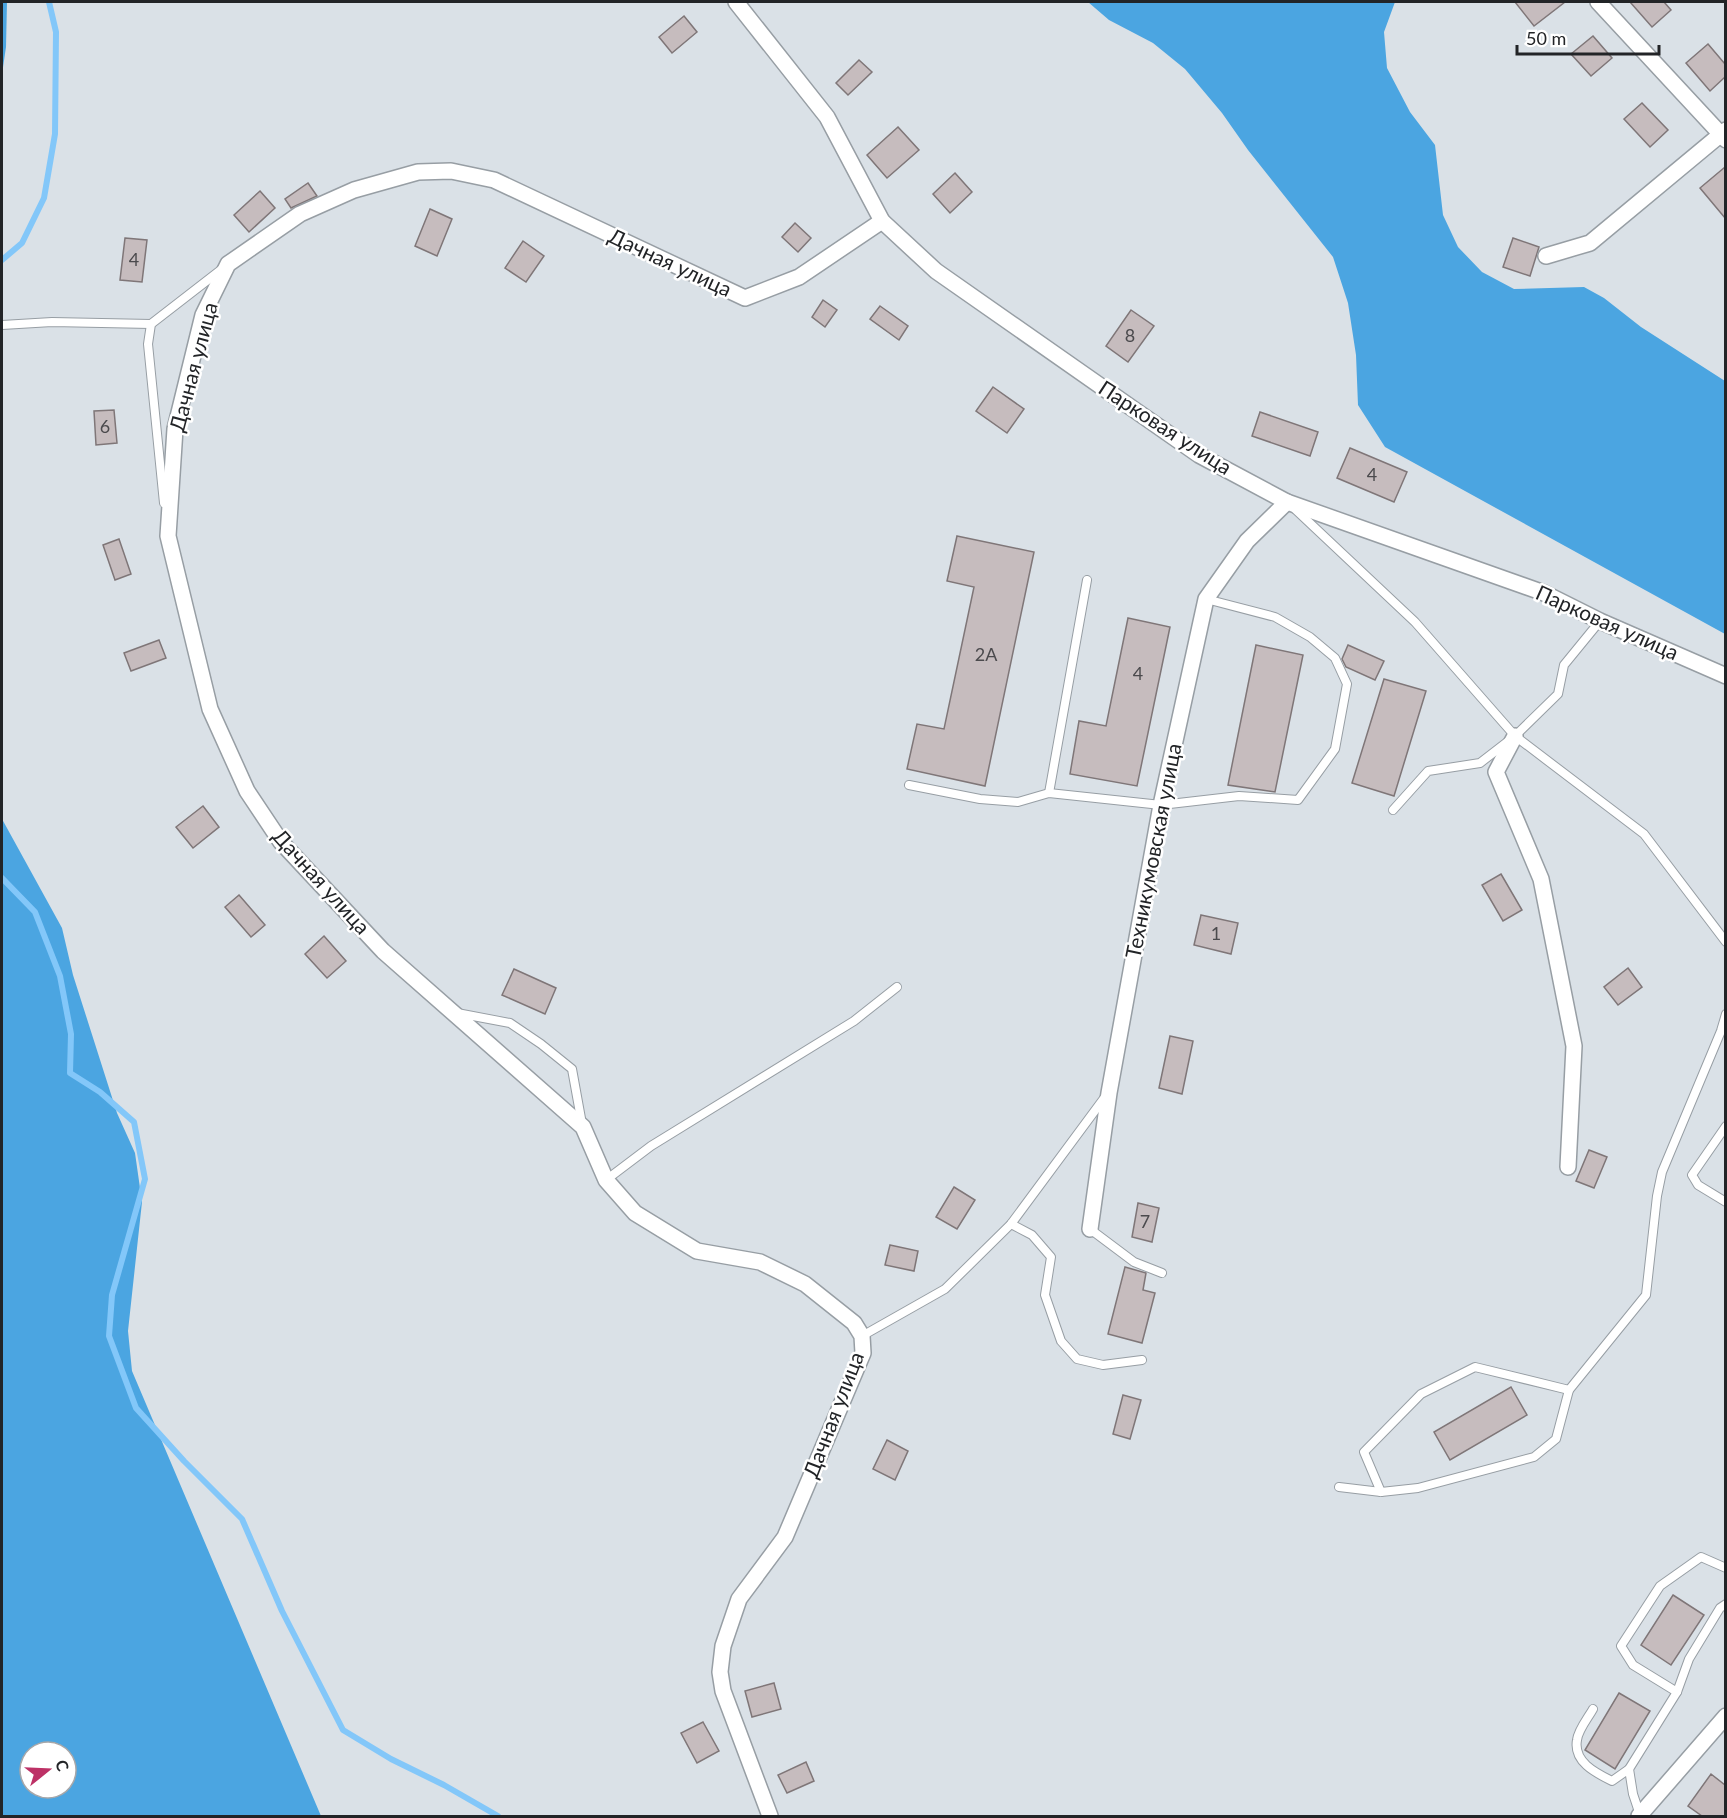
<svg xmlns="http://www.w3.org/2000/svg" width="1727" height="1818" font-family="Lato,sans-serif">
<style>
.forest{fill:#4ba5e1;fill-rule:evenodd}
.lines{fill:none;stroke-linecap:round;stroke-linejoin:round}
.stream{stroke:#83c7f9;stroke-width:6}
.building{fill:#c6bcbe;stroke:#7f7678;stroke-width:1.5}
.lane-casing{stroke:#979ea4;stroke-width:10}
.street-casing{stroke:#979ea4;stroke-width:18}
.lane{stroke:#fff;stroke-width:8}
.street{stroke:#fff;stroke-width:15}
.labels{text-anchor:middle;stroke-width:5;stroke-linejoin:round;paint-order:stroke}
.number-label{font-size:18px;fill:#4b4a4d}
.street-label{font-size:21px;fill:#222427;stroke:#fff}
</style>
<rect width="100%" height="100%" fill="#dae1e7"/>
<g class="forest">
<polygon points="2,2 7,2 6,47 2,74"/>
<polygon points="1088,2 1395,2 1384,32 1387,68 1410,112 1435,145 1443,215 1458,247 1482,272 1514,289 1584,287 1604,298 1641,327 1725,381 1725,634 1385,447 1358,405 1356,355 1348,303 1333,257 1248,150 1222,113 1185,69 1153,43 1109,20"/>
<path d="M 2,819 L 62,928 L 73,975 L 117,1113 L 135,1153 L 142,1202 L 128,1331 L 132,1371 L 321,1816 L 2,1816 ZM 30,1752 L 66,1752 L 66,1788 L 30,1788 Z"/>
</g>
<g class="lines">
<g class="stream">
<polyline points="2,260 22,243 44,198 55,134 56,32 49,2"/>
<polyline points="2,878 35,912 60,976 71,1034 70,1073 100,1092 134,1122 145,1179 112,1295 109,1336 136,1408 184,1461 242,1519 282,1611 343,1730 391,1759 444,1785 498,1816"/>
</g>
</g>
<g class="building">
<polygon points="1515,2 1565,2 1534,26"/>
<polygon points="1630,2 1664,2 1671,10 1652,27"/>
<polygon points="684,16 697,32 672,53 659,37"/>
<polygon points="1593,36 1612,58 1591,76 1571,54"/>
<polygon points="1708,44 1725,64 1725,77 1710,91 1686,63"/>
<polygon points="859,60 872,72 848,95 836,83"/>
<polygon points="1642,103 1668,130 1650,147 1624,119"/>
<polygon points="898,127 919,150 887,178 867,155"/>
<polygon points="1725,167 1725,218 1700,188"/>
<polygon points="955,173 972,192 950,213 933,194"/>
<polygon points="308,183 317,196 291,208 285,199"/>
<polygon points="260,191 275,208 249,232 234,215"/>
<polygon points="430,209 452,219 437,256 415,246"/>
<polygon points="795,223 811,238 798,252 782,237"/>
<polygon points="125,238 147,240 142,282 120,280"/>
<polygon points="1513,238 1539,247 1530,276 1503,267"/>
<polygon points="523,241 544,256 526,282 505,268"/>
<polygon points="823,300 837,310 825,327 812,317"/>
<polygon points="880,306 908,326 899,340 870,319"/>
<polygon points="1131,310 1154,326 1128,362 1106,346"/>
<polygon points="993,387 1024,409 1007,433 976,411"/>
<polygon points="114,410 117,443 96,445 94,411"/>
<polygon points="1260,412 1318,432 1310,456 1252,436"/>
<polygon points="1350,448 1407,472 1394,502 1337,478"/>
<polygon points="957,536 1034,552 985,786 907,769 917,724 944,729 974,587 947,581"/>
<polygon points="119,539 131,574 115,580 103,545"/>
<polygon points="1128,618 1170,627 1137,786 1070,774 1079,721 1106,726"/>
<polygon points="159,640 166,658 131,671 124,653"/>
<polygon points="1256,645 1303,655 1275,792 1228,785"/>
<polygon points="1348,645 1384,661 1375,680 1346,667 1342,659"/>
<polygon points="1384,679 1426,691 1394,796 1352,783"/>
<polygon points="203,806 219,827 193,848 176,827"/>
<polygon points="1501,874 1522,910 1503,921 1482,885"/>
<polygon points="239,895 265,925 251,937 225,907"/>
<polygon points="1201,915 1238,923 1231,954 1194,945"/>
<polygon points="324,936 346,961 327,978 305,954"/>
<polygon points="1628,968 1642,987 1618,1005 1604,987"/>
<polygon points="514,969 556,988 545,1014 502,995"/>
<polygon points="1170,1036 1193,1041 1182,1094 1159,1088"/>
<polygon points="1589,1150 1607,1157 1594,1188 1576,1181"/>
<polygon points="954,1187 975,1200 957,1229 936,1217"/>
<polygon points="1138,1203 1159,1208 1152,1242 1132,1237"/>
<polygon points="890,1245 918,1251 914,1271 885,1265"/>
<polygon points="1125,1267 1146,1273 1143,1290 1155,1293 1142,1343 1108,1334"/>
<polygon points="1511,1387 1527,1415 1450,1460 1434,1432"/>
<polygon points="1123,1395 1141,1400 1130,1439 1113,1434"/>
<polygon points="887,1440 908,1451 895,1480 873,1469"/>
<polygon points="1673,1595 1704,1615 1671,1665 1641,1645"/>
<polygon points="774,1683 781,1709 752,1717 745,1691"/>
<polygon points="1619,1693 1650,1711 1615,1769 1585,1750"/>
<polygon points="703,1722 719,1751 697,1763 681,1733"/>
<polygon points="806,1762 814,1781 787,1793 778,1775"/>
<polygon points="1711,1774 1725,1785 1725,1816 1702,1816 1688,1806"/>
</g>
<g class="lines">
<g class="lane-casing">
<g id="lane">
<polyline points="2,325 52,322 151,324"/>
<polyline points="164,503 148,344 151,324 222,269"/>
<polyline points="1295,509 1415,622 1515,736 1644,834 1726,942"/>
<polyline points="909,785 980,799 1018,802 1049,793 1161,805 1239,796 1298,800 1335,749 1347,684 1335,658 1310,637 1275,617 1206,599"/>
<polyline points="1049,793 1087,580"/>
<polyline points="1393,810 1428,771 1480,763 1515,736 1558,694 1564,665 1600,621"/>
<polyline points="457,1013 510,1023 541,1044 572,1069 582,1124"/>
<polyline points="1726,1126 1692,1175 1698,1185 1726,1202"/>
<polyline points="606,1180 651,1146 854,1021 897,987"/>
<polyline points="1011,1224 1032,1235 1051,1257 1045,1295 1061,1341 1077,1359 1103,1365 1142,1360"/>
<polyline points="1090,1229 1134,1262 1162,1273"/>
<polyline points="862,1336 945,1289 1011,1224 1105,1097"/>
<polyline points="1339,1487 1381,1492 1418,1488 1534,1457 1556,1439 1569,1390 1646,1295 1657,1196 1662,1172 1721,1031 1726,1014"/>
<polyline points="1381,1492 1364,1452 1421,1394 1475,1367 1569,1390"/>
<polyline points="1677,1692 1633,1665 1621,1646 1660,1586 1701,1557 1726,1568"/>
<path d="M 1593,1709 C 1588,1718 1578,1730 1577,1740 C 1573,1762 1596,1773 1612,1781 L 1629,1769"/>
<polyline points="1640,1815 1633,1794 1629,1769 1677,1692 1689,1659 1720,1608 1726,1604"/>
</g>
</g>
<g class="street-casing">
<g id="street">
<polyline points="736,2 827,117 882,221 936,271 1199,455 1287,502 1544,593 1600,621 1726,676"/>
<polyline points="1598,2 1726,140"/>
<polyline points="1546,256 1590,243 1726,130"/>
<polyline points="1515,736 1496,772 1541,879 1574,1046 1568,1167"/>
<polyline points="1090,1229 1109,1093 1161,805 1206,599 1247,541 1287,502"/>
<polyline points="770,1816 723,1691 720,1672 723,1646 739,1599 785,1537 863,1353 862,1336 854,1323 805,1284 760,1262 697,1251 635,1213 606,1180 583,1127 383,951 281,842 247,791 210,709 168,536 175,429 203,315 228,264 300,214 354,190 418,172 451,171 494,180 745,298 799,277 882,221"/>
<polyline points="1639,1816 1726,1716"/>
</g>
</g>
<use href="#lane" class="lane"/>
<use href="#street" class="street"/>
</g>
<g class="labels">
<g class="number-label">
<text x="134" y="266">4</text>
<text x="1130" y="342">8</text>
<text x="105" y="433">6</text>
<text x="1372" y="481">4</text>
<text x="986" y="661">2А</text>
<text x="1138" y="680">4</text>
<text x="1216" y="940">1</text>
<text x="1145" y="1228">7</text>
</g>
<g class="street-label">
<text transform="translate(670 263) rotate(25)" y="7">Дачная улица</text>
<text transform="translate(194 367) rotate(-75)" y="7">Дачная улица</text>
<text transform="translate(1165 428) rotate(33)" y="7">Парковая улица</text>
<text transform="translate(1607 623) rotate(24)" y="7">Парковая улица</text>
<text transform="translate(1154 851) rotate(-79)" y="7">Техникумовская улица</text>
<text transform="translate(321 882) rotate(48)" y="7">Дачная улица</text>
<text transform="translate(834 1415) rotate(-69)" y="7">Дачная улица</text>
</g>
</g>
<rect width="1727" height="1818" fill="none" stroke="#222427" stroke-width="6"/>
<g transform="translate(48 1770) rotate(72)"><circle r="28" fill="#ffffff" stroke="#a7a7a9" stroke-width="1.5"/>
<path d="M0-4.5L10 22L0 15L-10 22Z" fill="#bd3166"/>
<text y="-9" font-size="16" font-weight="bold" text-anchor="middle" fill="#222427">С</text>
</g>
<path d="M1517 45v9h142v-9" fill="none" stroke="#222427" stroke-width="3"/>
<text x="1526" y="45" font-size="18" fill="#222427" stroke="#ffffff" stroke-width="4.5" paint-order="stroke">50 m</text>
</svg>
